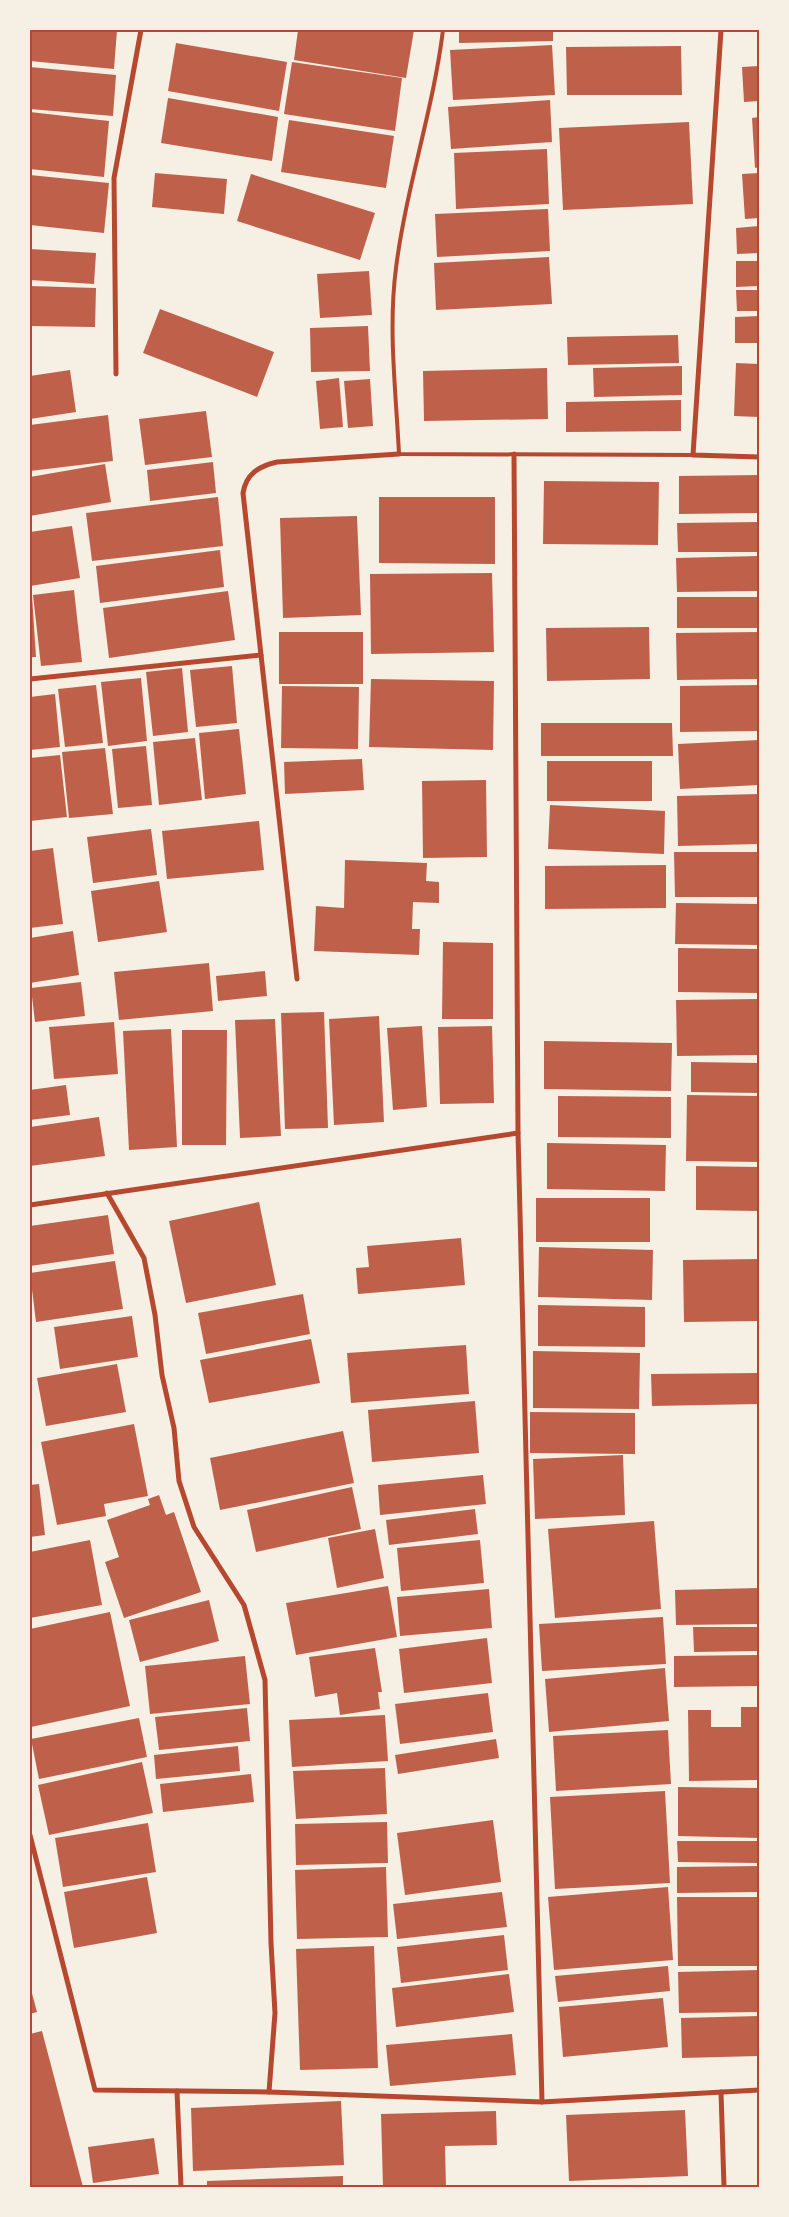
<svg xmlns="http://www.w3.org/2000/svg" width="789" height="2217" font-family="Merriweather,serif">
<style>
.building{fill:#bf614a}
.lines{fill:none;stroke-linecap:round;stroke-linejoin:round}
.service{stroke:#b5482f;stroke-width:4}
.minor{stroke:#b5482f;stroke-width:5}
.neatline{fill:none;stroke:#b5482f;stroke-width:2}
</style>
<rect width="100%" height="100%" fill="#f6efe4"/>
<g class="building">
<polygon points="30,30 117,30 114,69 30,61"/>
<polygon points="298,30 414,30 406,78 294,60"/>
<polygon points="459,30 553,30 553,41 459,43"/>
<polygon points="176,43 287,62 279,111 168,91"/>
<polygon points="552,45 555,95 453,100 450,50"/>
<polygon points="681,46 682,95 567,95 566,47"/>
<polygon points="292,62 402,78 395,131 284,114"/>
<polygon points="759,66 759,101 744,102 742,67"/>
<polygon points="30,67 116,75 113,116 30,109"/>
<polygon points="168,98 278,117 272,161 161,143"/>
<polygon points="550,100 552,142 451,149 448,107"/>
<polygon points="30,112 109,121 104,177 30,169"/>
<polygon points="759,117 759,167 755,168 752,118"/>
<polygon points="289,120 394,136 386,188 281,172"/>
<polygon points="689,122 693,204 563,210 559,128"/>
<polygon points="547,149 549,204 456,209 454,153"/>
<polygon points="155,173 227,179 224,214 152,207"/>
<polygon points="759,173 759,218 745,219 742,174"/>
<polygon points="251,174 375,213 360,260 237,221"/>
<polygon points="30,175 109,183 104,233 30,225"/>
<polygon points="548,209 550,251 437,257 435,214"/>
<polygon points="759,226 759,253 737,254 736,228"/>
<polygon points="30,249 96,253 94,284 30,280"/>
<polygon points="549,257 552,304 436,310 434,263"/>
<polygon points="736,261 759,261 759,286 736,287"/>
<polygon points="369,271 372,315 320,318 317,274"/>
<polygon points="30,286 96,288 95,327 30,326"/>
<polygon points="736,290 759,290 759,311 737,311"/>
<polygon points="160,309 274,352 257,397 143,353"/>
<polygon points="759,316 759,343 735,343 735,317"/>
<polygon points="368,326 370,371 311,372 310,328"/>
<polygon points="678,335 679,363 568,365 567,337"/>
<polygon points="736,363 759,364 759,417 734,416"/>
<polygon points="682,366 682,395 594,397 593,368"/>
<polygon points="547,368 548,419 424,421 423,371"/>
<polygon points="70,370 76,412 30,419 30,376"/>
<polygon points="339,378 343,427 320,429 316,381"/>
<polygon points="370,379 373,426 348,428 344,381"/>
<polygon points="681,400 681,431 566,432 566,402"/>
<polygon points="206,411 212,457 145,465 139,419"/>
<polygon points="108,415 113,461 30,471 30,425"/>
<polygon points="213,462 216,493 150,501 147,470"/>
<polygon points="105,464 111,502 30,516 30,477"/>
<polygon points="759,475 759,513 679,514 679,476"/>
<polygon points="544,481 659,482 658,545 543,544"/>
<polygon points="218,497 223,546 92,561 86,513"/>
<polygon points="379,497 495,497 495,564 379,563"/>
<polygon points="357,516 361,615 283,618 280,518"/>
<polygon points="759,522 759,552 678,552 677,523"/>
<polygon points="72,526 80,578 30,586 30,532"/>
<polygon points="220,550 224,587 100,603 96,566"/>
<polygon points="759,556 759,591 677,592 676,558"/>
<polygon points="492,573 494,652 371,654 370,574"/>
<polygon points="74,590 82,662 41,666 33,595"/>
<polygon points="228,591 235,640 109,658 103,608"/>
<polygon points="30,595 32,595 36,657 30,657"/>
<rect x="677" y="597" width="82" height="31"/>
<polygon points="649,627 650,679 547,681 546,628"/>
<rect x="279" y="632" width="84" height="52"/>
<polygon points="759,632 759,679 677,680 676,633"/>
<polygon points="232,666 237,723 196,727 190,670"/>
<polygon points="182,668 188,732 153,736 146,672"/>
<polygon points="141,678 147,741 108,746 101,682"/>
<polygon points="371,679 494,681 493,750 369,747"/>
<polygon points="96,685 103,743 65,747 58,689"/>
<polygon points="759,685 759,731 680,732 680,686"/>
<polygon points="282,686 359,687 358,749 281,748"/>
<polygon points="55,694 60,747 30,750 30,697"/>
<polygon points="541,723 672,723 673,756 541,756"/>
<polygon points="239,729 246,794 205,799 199,733"/>
<polygon points="195,738 202,800 159,805 153,742"/>
<polygon points="759,740 759,785 680,789 678,744"/>
<polygon points="146,746 152,805 118,808 112,749"/>
<polygon points="105,748 113,814 69,818 62,752"/>
<polygon points="60,755 67,817 30,821 30,758"/>
<polygon points="362,759 364,790 285,794 284,762"/>
<rect x="547" y="761" width="105" height="40"/>
<polygon points="486,780 487,857 423,858 422,781"/>
<polygon points="759,794 759,844 678,846 677,796"/>
<polygon points="550,805 665,811 664,854 548,849"/>
<polygon points="259,821 264,870 167,879 162,831"/>
<polygon points="151,829 157,875 93,883 87,837"/>
<polygon points="53,848 63,924 30,928 30,851"/>
<polygon points="674,852 759,852 759,897 675,897"/>
<polygon points="345,860 427,863 426,881 439,882 439,903 413,902 412,929 420,929 419,955 314,951 316,906 344,908"/>
<polygon points="666,865 666,908 545,909 545,866"/>
<polygon points="159,881 167,932 98,942 91,891"/>
<polygon points="676,903 759,904 759,945 675,944"/>
<polygon points="73,931 79,975 30,983 30,938"/>
<polygon points="443,942 493,943 493,1019 442,1019"/>
<polygon points="678,948 759,949 759,993 678,992"/>
<polygon points="209,963 213,1011 119,1020 114,972"/>
<polygon points="265,971 267,996 218,1001 216,976"/>
<polygon points="81,982 85,1016 35,1022 31,988"/>
<polygon points="759,999 759,1055 677,1056 676,1000"/>
<polygon points="324,1012 328,1128 285,1129 281,1013"/>
<polygon points="379,1016 384,1122 334,1125 329,1019"/>
<polygon points="275,1019 281,1136 240,1138 235,1020"/>
<polygon points="114,1022 118,1074 54,1079 49,1027"/>
<polygon points="422,1026 427,1107 393,1110 387,1028"/>
<polygon points="492,1026 494,1103 440,1104 438,1027"/>
<polygon points="171,1029 177,1147 129,1150 123,1031"/>
<polygon points="182,1030 227,1030 226,1145 182,1145"/>
<polygon points="544,1041 672,1043 671,1091 544,1089"/>
<polygon points="691,1062 759,1063 759,1093 691,1092"/>
<polygon points="66,1085 70,1115 30,1120 30,1090"/>
<polygon points="687,1095 759,1096 759,1162 686,1161"/>
<polygon points="558,1096 671,1097 671,1138 558,1137"/>
<polygon points="99,1117 105,1156 30,1166 30,1127"/>
<polygon points="547,1143 666,1145 665,1191 547,1189"/>
<polygon points="696,1166 759,1167 759,1211 696,1210"/>
<rect x="536" y="1198" width="114" height="44"/>
<polygon points="259,1202 276,1285 186,1303 169,1221"/>
<polygon points="108,1215 114,1254 30,1266 30,1226"/>
<polygon points="461,1238 465,1285 358,1294 356,1268 369,1267 367,1246"/>
<polygon points="539,1247 653,1250 652,1300 538,1297"/>
<polygon points="759,1259 759,1321 684,1322 683,1260"/>
<polygon points="115,1261 123,1309 36,1322 30,1273"/>
<polygon points="303,1294 310,1334 206,1354 198,1313"/>
<polygon points="538,1305 645,1307 645,1347 538,1346"/>
<polygon points="132,1316 138,1357 60,1369 54,1327"/>
<polygon points="311,1339 320,1383 209,1403 200,1360"/>
<polygon points="466,1345 469,1394 351,1403 347,1353"/>
<polygon points="533,1351 640,1353 639,1409 533,1408"/>
<polygon points="117,1364 126,1412 46,1426 37,1378"/>
<polygon points="759,1373 759,1404 652,1406 651,1374"/>
<polygon points="475,1401 479,1453 372,1462 368,1410"/>
<polygon points="530,1412 635,1413 635,1454 530,1453"/>
<polygon points="134,1424 148,1496 104,1504 106,1516 57,1525 41,1442"/>
<polygon points="343,1431 354,1483 220,1510 210,1458"/>
<polygon points="623,1455 625,1515 535,1519 533,1459"/>
<polygon points="483,1475 486,1504 380,1515 378,1485"/>
<polygon points="39,1484 45,1535 30,1537 30,1485"/>
<polygon points="352,1487 361,1529 256,1552 247,1510"/>
<polygon points="159,1495 166,1515 174,1512 201,1592 124,1618 105,1562 119,1557 107,1520 150,1505 148,1499"/>
<polygon points="475,1509 478,1534 389,1545 386,1520"/>
<polygon points="654,1521 661,1609 555,1618 548,1529"/>
<polygon points="375,1529 384,1578 337,1588 328,1538"/>
<polygon points="90,1540 102,1605 30,1618 30,1552"/>
<polygon points="480,1540 484,1583 401,1591 397,1548"/>
<polygon points="388,1586 397,1637 296,1655 286,1603"/>
<polygon points="759,1588 759,1624 676,1625 675,1590"/>
<polygon points="489,1589 492,1628 400,1636 397,1597"/>
<polygon points="209,1600 219,1641 140,1662 129,1620"/>
<polygon points="110,1612 130,1706 31,1727 30,1629"/>
<polygon points="663,1617 666,1664 542,1671 539,1624"/>
<polygon points="693,1627 759,1627 759,1651 694,1652"/>
<polygon points="487,1638 492,1683 404,1693 399,1649"/>
<polygon points="375,1648 382,1692 378,1692 380,1709 340,1715 337,1693 315,1697 309,1657"/>
<polygon points="759,1655 759,1686 674,1687 674,1656"/>
<polygon points="245,1656 250,1704 150,1714 145,1666"/>
<polygon points="665,1668 669,1721 549,1732 545,1679"/>
<polygon points="488,1693 493,1732 400,1744 395,1704"/>
<polygon points="741,1707 759,1707 759,1780 689,1781 688,1710 711,1710 711,1727 741,1727"/>
<polygon points="247,1708 250,1741 159,1750 155,1717"/>
<polygon points="385,1715 388,1761 292,1767 289,1720"/>
<polygon points="139,1718 147,1757 39,1779 31,1739"/>
<polygon points="668,1730 671,1784 556,1791 553,1736"/>
<polygon points="496,1739 499,1758 398,1774 395,1755"/>
<polygon points="238,1746 240,1771 156,1779 154,1755"/>
<polygon points="142,1762 153,1813 49,1835 38,1785"/>
<polygon points="385,1768 387,1814 296,1819 293,1771"/>
<polygon points="251,1774 254,1802 163,1812 160,1784"/>
<polygon points="678,1787 759,1788 759,1838 678,1836"/>
<polygon points="665,1791 670,1883 555,1889 550,1797"/>
<polygon points="493,1820 501,1882 405,1895 397,1833"/>
<polygon points="387,1822 388,1863 296,1865 295,1824"/>
<polygon points="148,1823 156,1872 63,1887 55,1838"/>
<polygon points="677,1841 759,1841 759,1863 678,1862"/>
<polygon points="759,1866 759,1892 677,1893 677,1867"/>
<polygon points="386,1867 388,1937 297,1939 295,1870"/>
<polygon points="147,1877 157,1933 74,1948 64,1892"/>
<polygon points="668,1887 673,1960 554,1970 548,1897"/>
<polygon points="502,1892 507,1927 397,1939 393,1904"/>
<polygon points="677,1897 759,1897 759,1966 678,1966"/>
<polygon points="504,1935 508,1970 401,1983 397,1947"/>
<polygon points="374,1946 378,2068 300,2070 296,1949"/>
<polygon points="668,1966 670,1991 558,2002 555,1976"/>
<polygon points="759,1970 759,2012 679,2013 678,1972"/>
<polygon points="509,1974 514,2012 396,2027 392,1988"/>
<polygon points="30,1986 37,2012 30,2014"/>
<polygon points="663,1998 668,2047 563,2057 559,2007"/>
<polygon points="759,2016 759,2056 682,2058 681,2018"/>
<polygon points="42,2031 83,2187 30,2187 30,2034"/>
<polygon points="512,2034 516,2075 390,2086 386,2045"/>
<polygon points="341,2101 344,2165 193,2171 191,2108"/>
<rect x="757" y="2105" width="2" height="23"/>
<polygon points="685,2110 688,2176 569,2181 566,2115"/>
<polygon points="496,2111 497,2145 445,2146 446,2187 383,2187 381,2114"/>
<polygon points="154,2138 159,2174 93,2183 88,2147"/>
<polygon points="343,2176 343,2187 207,2187 207,2181"/>
</g>
<g class="lines">
<path class="service" d="M 443,30 C 433,111 406,188 396,268 C 388,329 396,392 399,454 L 693,455"/>
<g class="minor">
<polyline points="721,30 693,455 759,457"/>
<polyline points="116,374 114,178 141,30"/>
<polyline points="514,454 518,1133 542,2102"/>
<polyline points="30,679 261,655"/>
<path d="M 297,979 L 243,493 C 246,474 259,466 277,462 L 399,454"/>
<polyline points="107,1193 144,1258 155,1315 162,1375 174,1428 179,1481 194,1527 244,1605 265,1680 271,1943 275,2013 269,2092"/>
<polyline points="30,1205 518,1133"/>
<polyline points="30,1835 95,2090 269,2092 542,2102 759,2090"/>
<polyline points="177,2091 181,2187"/>
<polyline points="721,2092 724,2187"/>
</g>
</g>
<rect width="789" height="2217" fill="none" stroke="#f6efe4" stroke-width="62"/>
<rect x="31" y="31" width="727" height="2155" class="neatline"/>
</svg>
